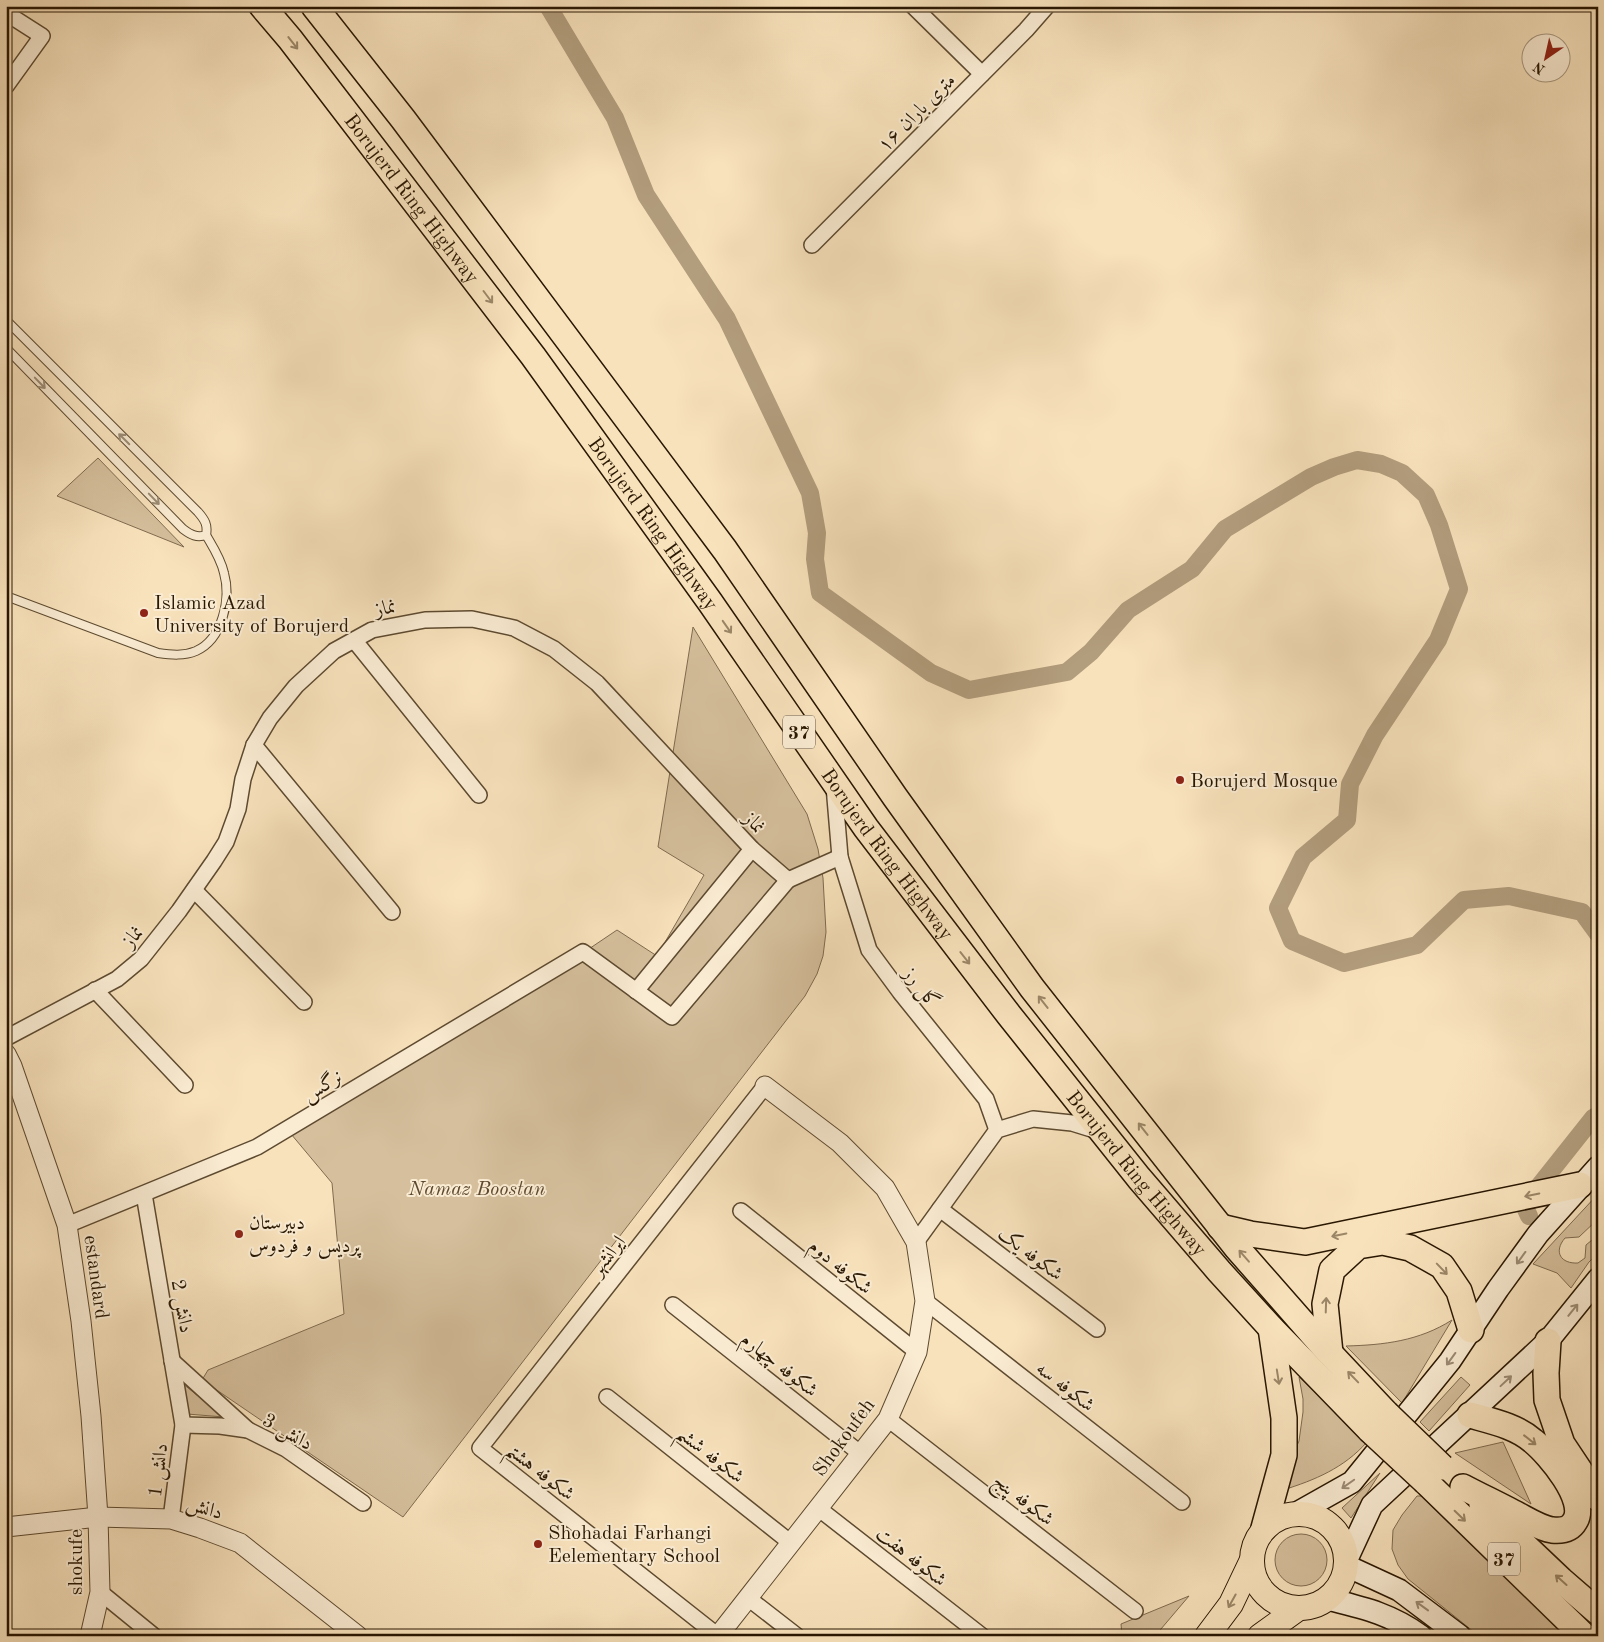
<svg xmlns="http://www.w3.org/2000/svg" width="1604" height="1642" font-family="'Old Standard TT',Amiri,serif">
<style>
.green{fill:#d5bf9c;stroke:#7f6b4f}
.lines{fill:none;stroke-linecap:round;stroke-linejoin:round}
.canal{stroke:#b29d7d;stroke-width:18}
.service-casing{stroke:#5d4a30;stroke-width:10}
.minor-casing{stroke:#5d4a30;stroke-width:18}
.tertiary-casing{stroke:#5d4a30;stroke-width:21}
.secondary-casing{stroke:#291702;stroke-width:24}
.primary-casing{stroke:#291702;stroke-width:26}
.trunk-casing{stroke:#291702;stroke-width:28}
.service{stroke:#faecd3;stroke-width:8}
.minor{stroke:#faecd3;stroke-width:15}
.tertiary{stroke:#faecd3;stroke-width:19}
.secondary{stroke:#faecd3;stroke-width:21}
.primary{stroke:#f8e2bc;stroke-width:24}
.trunk{stroke:#f8e2bc;stroke-width:25}
.trunk-bridge-casing{stroke:#291702;stroke-width:28;stroke-linecap:butt}
.trunk-bridge{stroke:#f8e2bc;stroke-width:25}
.oneway{stroke:#9b8768}
.oneway2{stroke:#9c8c75}
.poi-dot{fill:#8f2418;stroke:#faecd3;stroke-width:2}
.labels{text-anchor:middle;stroke-width:4;stroke-linejoin:round;paint-order:stroke}
.shield{fill:#faecd3;stroke:#685741;stroke-width:1}
.shield-label{font-size:19px;font-weight:bold;fill:#291702}
.street-label{font-size:20px;fill:#291702;stroke:#faecd3}
.poi-label{font-size:20px;fill:#291702;stroke:#faecd3;text-anchor:start}
.park-label{font-size:20px;font-style:italic;fill:#5d4930;stroke:#faecd3}
</style>
<rect width="100%" height="100%" fill="#f8e2bc"/>
<filter id="stains"><feTurbulence type="fractalNoise" baseFrequency=".004" numOctaves="4"/><feColorMatrix values="0 0 0 0 .2 0 0 0 0 .09 0 0 0 0 .02 0 0 0 .5 -.17"/></filter>
<radialGradient id="worn" r=".72"><stop offset=".6" stop-color="#630" stop-opacity="0"/><stop offset="1" stop-color="#630" stop-opacity=".3"/></radialGradient>
<g class="green">
<polygon points="98,458 184,547 57,496"/>
<polygon points="693,627 807,814 818,849 823,878 826,932 823,956 817,974 805,996 403,1517 202,1380 208,1370 344,1314 332,1183 291,1134 568,963 617,930 657,956 704,875 658,847"/>
<path d="M 1598,1194 L 1598,1219 L 1579,1237 L 1565,1238 C 1553,1252 1561,1264 1578,1263 L 1585,1258 L 1586,1245 L 1598,1235 L 1598,1253 L 1589,1262 L 1571,1288 L 1557,1273 L 1533,1264 Z"/>
<path d="M 1452,1320 L 1402,1403 L 1346,1346 C 1384,1345 1419,1341 1452,1320 Z"/>
<path d="M 1299,1377 L 1367,1442 C 1344,1468 1315,1480 1283,1490 L 1281,1482 L 1299,1441 L 1303,1412 L 1303,1399 Z"/>
<polygon points="1461,1377 1470,1385 1429,1431 1420,1422"/>
<polygon points="182,1383 224,1417 187,1414"/>
<polygon points="1503,1442 1531,1504 1455,1453"/>
<polygon points="1380,1473 1351,1518 1342,1508"/>
<polygon points="1417,1496 1427,1496 1567,1636 1479,1636 1408,1579 1398,1565 1392,1549 1393,1530 1402,1515"/>
<circle cx="1301" cy="1560" r="26"/>
<polygon points="1189,1596 1155,1636 1122,1636 1121,1624"/>
</g>
<g class="lines">
<g class="canal">
<polyline points="548,6 615,118 646,195 727,319 810,493 817,533 815,559 820,593 931,673 969,690 1067,672 1091,652 1128,610 1192,569 1225,529 1311,477 1334,467 1357,460 1381,464 1402,473 1426,495 1439,525 1459,589 1438,640 1375,735 1350,784 1347,820 1303,857 1278,908 1292,941 1344,963 1417,945 1464,900 1509,896 1582,912 1598,934"/>
<polyline points="1529,1216 1524,1205 1593,1118 1598,1115"/>
</g>
<g class="service-casing">
<g id="service">
<path d="M 6,320 L 198,512 C 205,520 208,525 206,535 C 197,538 191,535 183,529 L 6,348"/>
<path d="M 6,596 L 158,653 C 172,655 184,656 196,651 C 223,639 231,598 224,573 C 221,559 213,547 206,535"/>
</g>
</g>
<g class="minor-casing">
<g id="minor">
<polyline points="913,6 982,74"/>
<polyline points="6,13 42,36 6,86"/>
<polyline points="812,245 1026,30 1047,6"/>
<polyline points="354,640 479,795"/>
<polyline points="254,745 392,912"/>
<polyline points="834,786 840,857 869,950 900,992 986,1099 997,1130"/>
<polyline points="194,890 304,1002"/>
<polyline points="95,990 185,1085"/>
<polyline points="636,991 752,849"/>
<polyline points="6,1038 117,979 141,959 179,911 214,861 226,842 238,809 243,779 254,745 270,718 296,686 334,651 372,630 425,620 472,619 514,628 554,649 597,683 752,849 788,880 840,857"/>
<polyline points="144,1194 183,1425 171,1519"/>
<polyline points="940,1209 1097,1329"/>
<polyline points="741,1211 917,1352"/>
<polyline points="67,1225 257,1147 583,952 672,1017 788,880"/>
<polyline points="916,1242 997,1130 1033,1119 1072,1123 1101,1132"/>
<polyline points="925,1301 1182,1502"/>
<polyline points="673,1305 861,1454"/>
<polyline points="172,1361 248,1430"/>
<polyline points="607,1397 791,1543"/>
<polyline points="888,1419 1135,1611"/>
<polyline points="183,1425 220,1426 248,1430 286,1449 363,1503"/>
<polyline points="818,1508 982,1636"/>
<polyline points="100,1592 154,1636"/>
<polyline points="748,1598 797,1636"/>
<polyline points="718,1636 480,1448 765,1086"/>
</g>
</g>
<g class="tertiary-casing">
<g id="tertiary">
<polyline points="6,1054 12,1066 67,1225 81,1321 91,1416 98,1517 100,1592 90,1636"/>
<polyline points="6,1527 98,1517 171,1519 200,1528 240,1543 358,1636"/>
<polyline points="718,1636 888,1419 917,1352 925,1301 916,1242 885,1188 840,1143 765,1086"/>
</g>
</g>
<g class="secondary-casing">
<g id="secondary">
<polyline points="1297,1513 1352,1482 1450,1361 1498,1289 1538,1234 1598,1167"/>
<polyline points="1347,1559 1372,1505 1548,1341 1598,1279"/>
<polyline points="1347,1566 1399,1590 1460,1636"/>
<path d="M 1328,1599 C 1364,1608 1391,1614 1421,1636"/>
</g>
</g>
<g class="primary-casing">
<g id="primary">
<circle cx="1299" cy="1561" r="47"/>
<polyline points="1207,1636 1231,1604 1251,1562"/>
<polyline points="1260,1636 1299,1608"/>
</g>
</g>
<g class="trunk-casing">
<g id="trunk">
<path id="s1" d="M 262,6 L 290,39 L 533,356 L 710,602 L 866,828 L 1009,1015 L 1139,1178 L 1219,1271 L 1271,1328 L 1370,1430"/>
<polyline points="314,6 403,119 725,550 895,797 1032,988 1237,1248 1323,1346 1386,1413"/>
<polyline points="1220,1227 1250,1234 1305,1242 1580,1185"/>
<polyline points="1548,1341 1546,1373 1547,1400 1562,1444 1598,1498"/>
<polyline points="1330,1353 1325,1304 1332,1270 1358,1246 1383,1242 1410,1248 1442,1266 1459,1291 1471,1330"/>
<polyline points="1426,1482 1584,1636"/>
<path d="M 1463,1487 C 1480,1496 1497,1504 1514,1513 C 1526,1519 1539,1528 1552,1530 C 1562,1531 1570,1530 1575,1521 C 1588,1500 1549,1454 1533,1441 C 1516,1426 1491,1421 1470,1415"/>
<polyline points="1482,1505 1561,1580 1598,1612"/>
<polyline points="1264,1528 1284,1455 1284,1418 1271,1328"/>
</g>
</g>
<use href="#service" class="service"/>
<use href="#minor" class="minor"/>
<use href="#tertiary" class="tertiary"/>
<use href="#secondary" class="secondary"/>
<use href="#primary" class="primary"/>
<use href="#trunk" class="trunk"/>
<g class="trunk-bridge-casing">
<g id="trunk-bridge">
<polyline points="1386,1413 1442,1467"/>
<polyline points="1370,1430 1426,1482"/>
</g>
</g>
<use href="#trunk-bridge" class="trunk-bridge"/>
</g>
<defs><path id="oneway-shaft" d="M-6 0H5M1.5-3L5.5 0L1.5 3" fill="none" stroke-width="1.6" stroke-linecap="round" stroke-linejoin="round" transform="scale(1.25)"/></defs>
<g class="oneway">
<use href="#oneway-shaft" transform="translate(293 43) rotate(52)"/>
<use href="#oneway-shaft" transform="translate(488 297) rotate(53)"/>
<use href="#oneway-shaft" transform="translate(727 627) rotate(55)"/>
<use href="#oneway-shaft" transform="translate(965 958) rotate(52)"/>
<use href="#oneway-shaft" transform="translate(1043 1002) rotate(-128)"/>
<use href="#oneway-shaft" transform="translate(1143 1129) rotate(-128)"/>
<use href="#oneway-shaft" transform="translate(1532 1195) rotate(168)"/>
<use href="#oneway-shaft" transform="translate(1339 1235) rotate(168)"/>
<use href="#oneway-shaft" transform="translate(1244 1256) rotate(-131)"/>
<use href="#oneway-shaft" transform="translate(1442 1269) rotate(46)"/>
<use href="#oneway-shaft" transform="translate(1326 1305) rotate(-88)"/>
<use href="#oneway-shaft" transform="translate(1278 1377) rotate(81)"/>
<use href="#oneway-shaft" transform="translate(1353 1377) rotate(-134)"/>
<use href="#oneway-shaft" transform="translate(1530 1440) rotate(38)"/>
<use href="#oneway-shaft" transform="translate(1460 1516) rotate(44)"/>
<use href="#oneway-shaft" transform="translate(1561 1580) rotate(-138)"/>
<use href="#oneway-shaft" transform="translate(1232 1601) rotate(119)"/>
</g>
<g class="oneway2">
<use href="#oneway-shaft" transform="translate(40 383) rotate(46)"/>
<use href="#oneway-shaft" transform="translate(124 439) rotate(-135)"/>
<use href="#oneway-shaft" transform="translate(154 499) rotate(46)"/>
<use href="#oneway-shaft" transform="translate(1521 1258) rotate(126)"/>
<use href="#oneway-shaft" transform="translate(1573 1310) rotate(-51)"/>
<use href="#oneway-shaft" transform="translate(1451 1359) rotate(126)"/>
<use href="#oneway-shaft" transform="translate(1506 1381) rotate(-43)"/>
<use href="#oneway-shaft" transform="translate(1348 1484) rotate(145)"/>
<use href="#oneway-shaft" transform="translate(1422 1606) rotate(-144)"/>
</g>
<g class="poi-dot">
<circle cx="144" cy="613" r="5"/>
<circle cx="1180" cy="780" r="5"/>
<circle cx="239" cy="1234" r="5"/>
<circle cx="538" cy="1544" r="5"/>
</g>
<g class="labels">
<g class="shield">
<rect x="783" y="715.5" width="32" height="33" rx="4"/>
<rect x="1488" y="1542.5" width="32" height="33" rx="4"/>
</g>
<g class="shield-label">
<text x="799" y="739">37</text>
<text x="1504" y="1566">37</text>
</g>
<g class="street-label">
<text transform="translate(916 112) rotate(-45)" y="7">۱۶ متری باران</text>
<text dy="7" stroke="none"><textPath href="#s1" startOffset="244">Borujerd Ring Highway</textPath></text>
<text dy="7" stroke="none"><textPath href="#s1" startOffset="649">Borujerd Ring Highway</textPath></text>
<text transform="translate(385 607) rotate(-12)" y="7">نماز</text>
<text transform="translate(755 822) rotate(47)" y="7">نماز</text>
<text dy="7" stroke="none"><textPath href="#s1" startOffset="1054">Borujerd Ring Highway</textPath></text>
<text transform="translate(132 936) rotate(-50)" y="7">نماز</text>
<text transform="translate(922 987) rotate(52)" y="7">گل رز</text>
<text transform="translate(322 1085) rotate(-31)" y="7">نرگس</text>
<text dy="7" stroke="none"><textPath href="#s1" startOffset="1459">Borujerd Ring Highway</textPath></text>
<text transform="translate(1031 1253) rotate(37)" y="7">شکوفه یک</text>
<text transform="translate(607 1255) rotate(-52)" y="7">ایرانشهر</text>
<text transform="translate(841 1266) rotate(39)" y="7">شکوفه دوم</text>
<text transform="translate(97 1277) rotate(82)" y="7">estandard</text>
<text transform="translate(183 1306) rotate(80)" y="7">دانش 2</text>
<text transform="translate(780 1364) rotate(38)" y="7">شکوفه چهارم</text>
<text transform="translate(1066 1386) rotate(38)" y="7">شکوفه سه</text>
<text transform="translate(288 1431) rotate(30)" y="7">دانش 3</text>
<text transform="translate(843 1437) rotate(-54)" y="7">Shokoufeh</text>
<text transform="translate(711 1454) rotate(38)" y="7">شکوفه ششم</text>
<text transform="translate(157 1470) rotate(-83)" y="7">دانش 1</text>
<text transform="translate(541 1471) rotate(38)" y="7">شکوفه هشتم</text>
<text transform="translate(1024 1499) rotate(38)" y="7">شکوفه پنج</text>
<text transform="translate(205 1507) rotate(18)" y="7">دانش</text>
<text transform="translate(912 1556) rotate(38)" y="7">شکوفه هفت</text>
<text transform="translate(75 1562) rotate(-90)" y="7">shokufe</text>
</g>
<g class="poi-label">
<text x="154" y="609">Islamic Azad<tspan x="154" dy="23">University of Borujerd</tspan></text>
<text x="1190" y="787">Borujerd Mosque</text>
<text x="249" y="1229">دبیرستان<tspan x="249" dy="23">پردیس و فردوس</tspan></text>
<text x="548" y="1539">Shohadai Farhangi<tspan x="548" dy="23">Eelementary School</tspan></text>
</g>
<g class="park-label">
<text x="477" y="1195">Namaz Boostan</text>
</g>
</g>
<rect width="1604" height="1642" fill="none" stroke="#f8e2bc" stroke-width="25"/>
<rect x="8" y="8" width="1589" height="1627" fill="none" stroke="#291702" stroke-width="2.5"/>
<rect x="12" y="12" width="1579" height="1617" fill="none" stroke="#291702"/>
<g transform="translate(1546 58) rotate(214)"><circle r="24" fill="#faecd3" stroke="#a6977f"/>
<path d="M0-4L9 19L0 12L-9 19Z" fill="#8f2418"/>
<text y="-8" font-size="14" font-weight="bold" text-anchor="middle" fill="#291702">N</text>
</g>
<rect width="100%" height="100%" filter="url(#stains)"/>
<rect width="100%" height="100%" fill="url(#worn)"/>
</svg>
